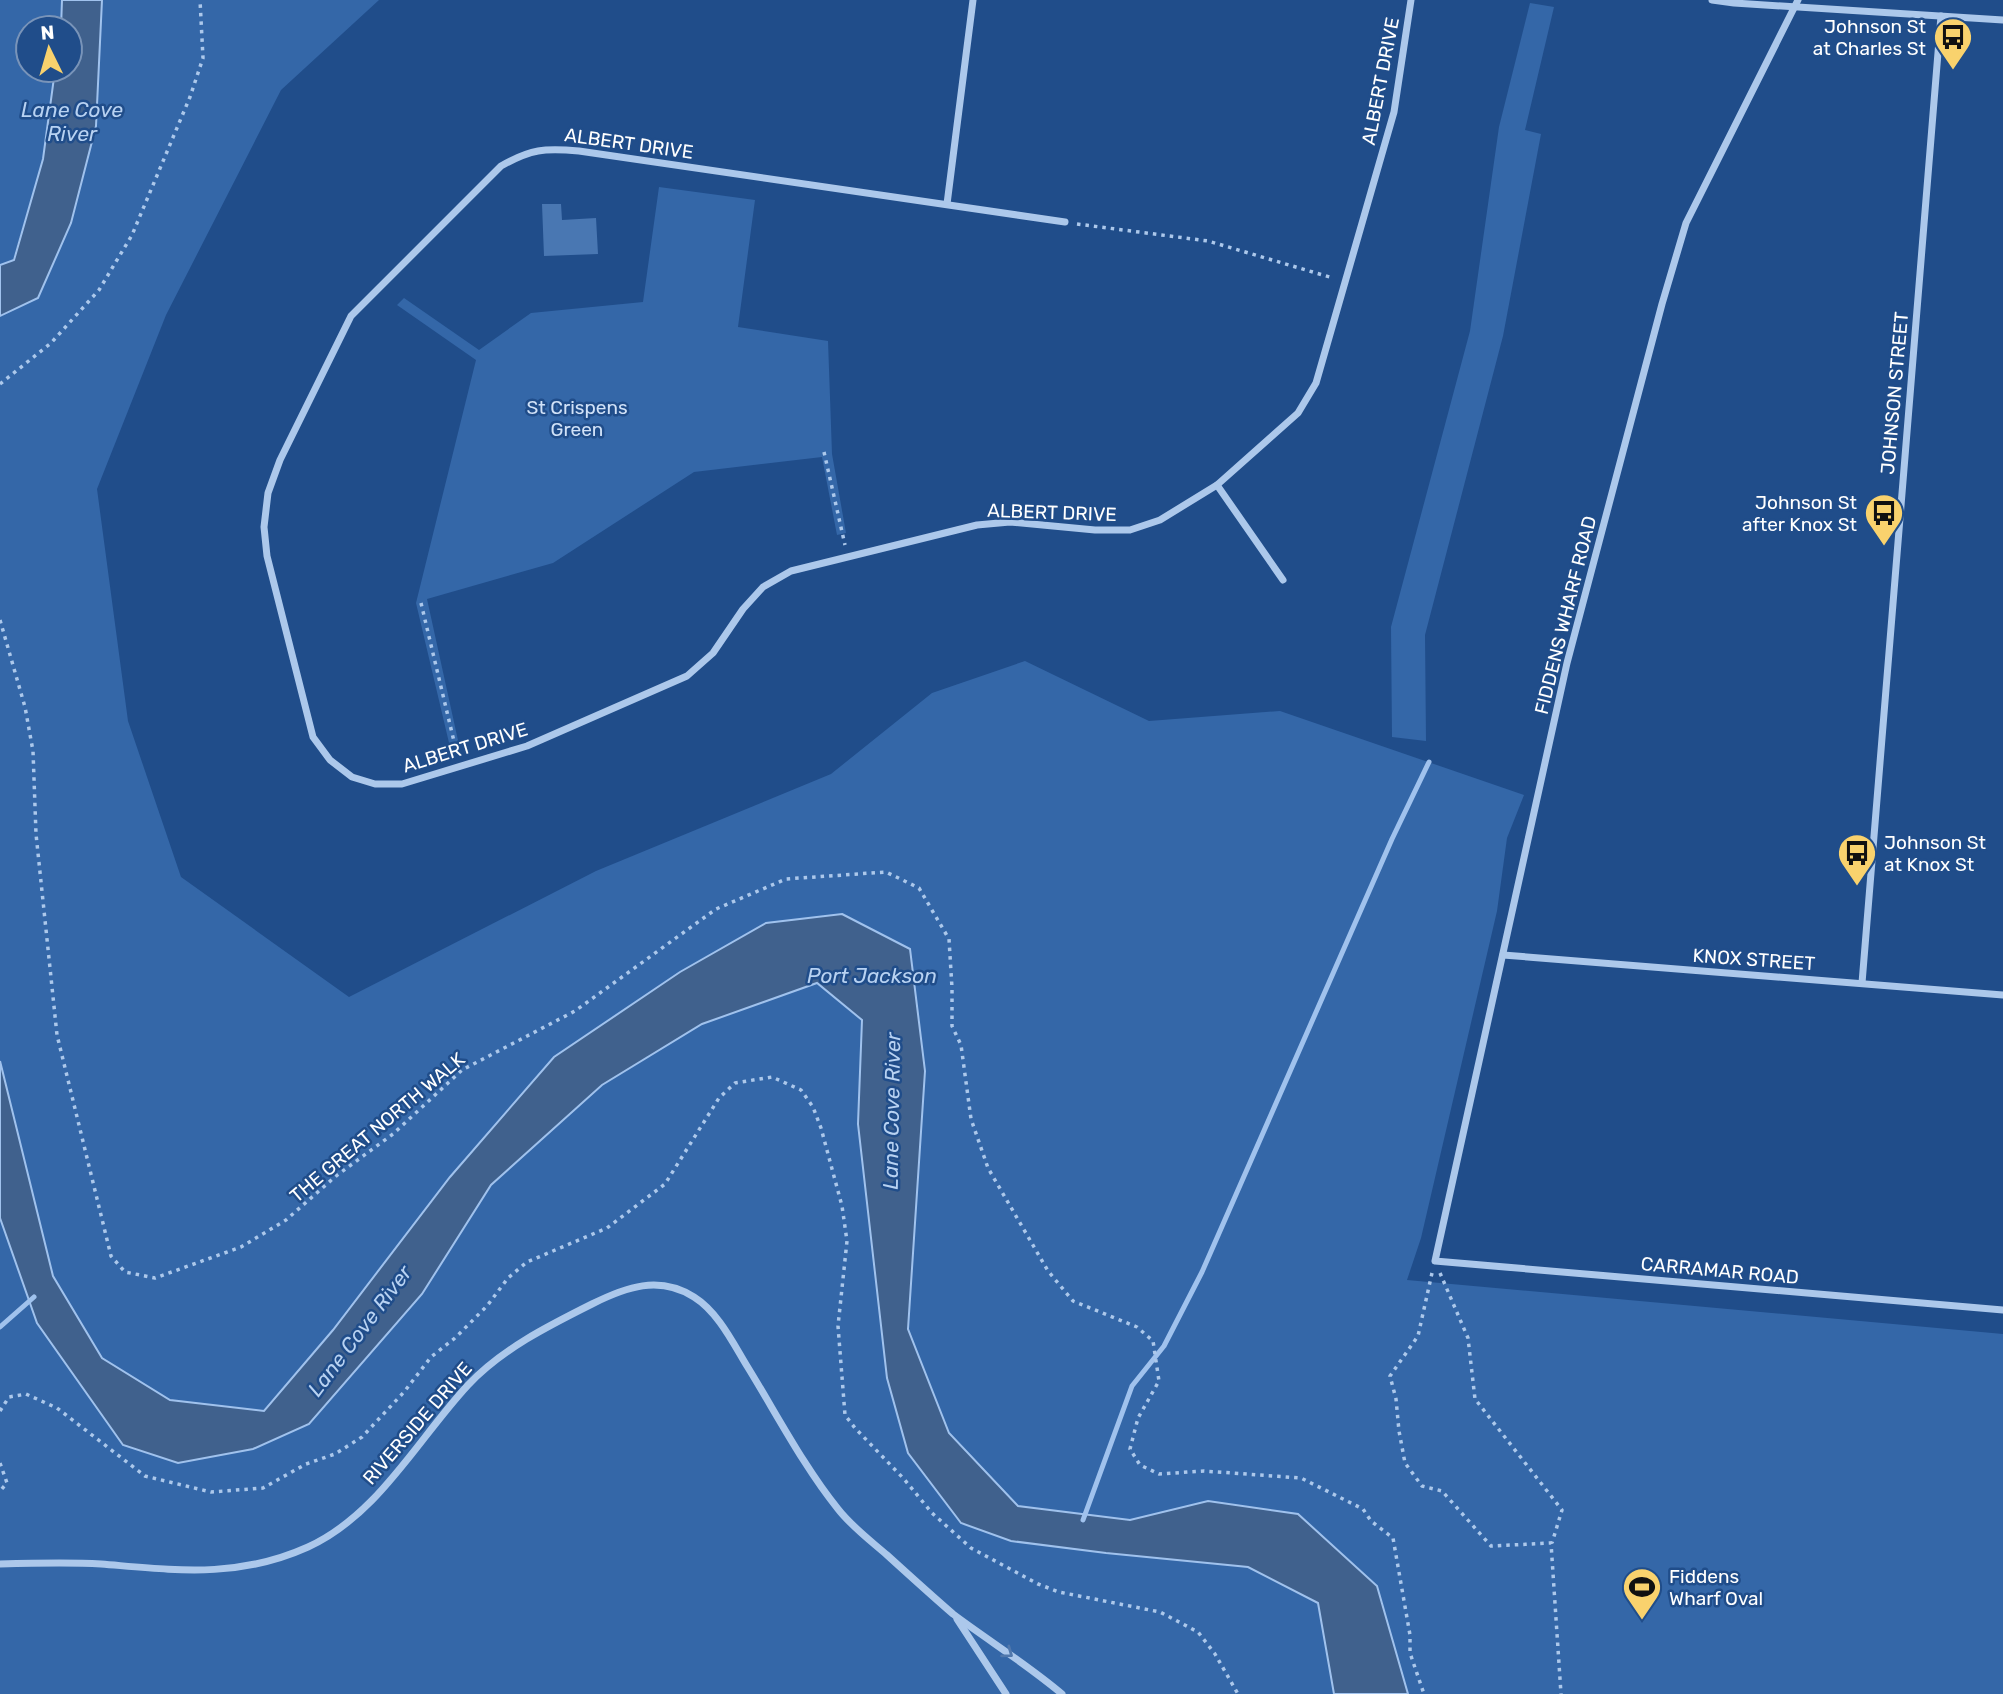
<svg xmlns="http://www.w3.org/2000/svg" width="2003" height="1694" font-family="Rubik,sans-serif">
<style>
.green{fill:#3467a8}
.water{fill:#40618d;stroke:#a0c2ed;stroke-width:2}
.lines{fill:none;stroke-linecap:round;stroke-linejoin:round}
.stream{stroke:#a0c2ed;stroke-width:5}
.building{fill:#4977b2}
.path{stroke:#acc8eb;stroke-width:3.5;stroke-dasharray:3.5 5;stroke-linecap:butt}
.street{stroke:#acc8eb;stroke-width:7}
.oneway{stroke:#5178ac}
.labels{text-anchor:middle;stroke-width:5;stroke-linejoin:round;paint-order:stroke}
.poi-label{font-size:19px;fill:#fff;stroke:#204d8a;text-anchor:end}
.street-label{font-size:19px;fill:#fff;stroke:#204d8a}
.park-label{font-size:19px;fill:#d1e2f8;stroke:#204d8a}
.water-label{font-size:21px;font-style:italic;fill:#b8d2f2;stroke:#204d8a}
</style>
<rect width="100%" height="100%" fill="#204d8a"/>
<g class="green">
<polygon points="0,0 62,0 61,28 28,28 28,70 55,70 43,159 13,260 0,265"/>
<polygon points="102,0 379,0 281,90 166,315 97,489 128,721 181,877 349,997 596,871 831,774 932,693 1025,661 1149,721 1280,711 1524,795 1507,838 1497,911 1421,1238 1407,1280 2003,1334 2003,1694 1408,1694 1377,1586 1208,1501 1130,1520 1018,1506 949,1433 908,1329 925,1071 910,949 842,914 554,1057 450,1177 333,1330 264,1411 170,1400 102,1358 53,1276 0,1061 0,316 38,298 96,126"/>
<polygon points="1530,3 1554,7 1525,130 1541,134 1503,336 1425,635 1426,741 1392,737 1391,627 1470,331 1499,127"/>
<polygon points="659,187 755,200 738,327 828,341 832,454 846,533 837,535 822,457 694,472 553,563 427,599 459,745 450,747 416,603 476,360 397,305 404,298 479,350 531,313 643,302"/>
<polygon points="817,983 863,1020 858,1124 887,1377 908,1453 1011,1541 1106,1553 1248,1567 1318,1603 1334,1694 0,1694 0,1218 37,1323 253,1449 422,1294 491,1185 601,1085 702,1024"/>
</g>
<g class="water">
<polygon points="62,0 102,0 96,126 71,223 38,298 0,316 0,265 14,260 43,159 55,70 70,70 70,28 61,28"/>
<polygon points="842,914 910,949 925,1071 908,1329 949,1433 1018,1506 1130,1520 1208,1501 1298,1514 1377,1586 1408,1694 1334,1694 1318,1603 1248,1567 1106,1553 1011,1541 961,1523 908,1453 887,1378 858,1124 862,1020 817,983 702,1024 602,1085 491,1185 422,1294 309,1424 253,1449 178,1463 123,1445 37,1323 0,1218 0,1061 53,1276 102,1358 170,1400 264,1411 333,1330 450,1177 554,1057 680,972 766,923"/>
</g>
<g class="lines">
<g class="stream">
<polyline points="0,1327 34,1297"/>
<polyline points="1083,1520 1132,1386 1164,1346 1202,1272 1392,839 1429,762"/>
</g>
</g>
<polygon class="building" points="542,204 561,204 562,220 596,218 598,254 544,256"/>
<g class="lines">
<g class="path">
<polyline points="1077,224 1208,241 1333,278"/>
<polyline points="0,384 51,343 99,290 132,235 190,97 203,58 200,0"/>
<polyline points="824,452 845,545"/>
<polyline points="421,603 457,754"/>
<polyline points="0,620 25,707 33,751 36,834 57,1035 111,1256 125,1272 155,1278 241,1247 286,1220 336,1176 393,1134 462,1070 575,1011 716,909 786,879 886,872 919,888 949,939 952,988 952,1026 961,1045 971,1119 988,1168 1048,1271 1073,1301 1137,1327 1153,1341 1159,1381 1138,1418 1130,1449 1140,1465 1159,1474 1204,1471 1301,1478 1363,1509 1371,1521 1393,1538 1410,1635 1410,1653 1424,1694"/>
<polyline points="1432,1273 1418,1336 1390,1376 1396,1399 1399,1431 1405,1463 1422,1486 1442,1491 1491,1546 1551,1543 1561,1694"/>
<polyline points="1440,1273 1468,1338 1475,1399 1562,1510 1552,1543"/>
<polyline points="0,1411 9,1397 26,1394 57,1408 145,1476 211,1492 263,1488 306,1464 335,1454 362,1437 404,1392 431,1357 455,1338 487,1306 508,1278 527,1262 607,1228 665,1184 719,1098 735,1083 772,1077 801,1090 813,1107 821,1128 842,1206 847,1241 838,1326 845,1415 855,1428 904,1479 932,1513 971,1548 1038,1584 1059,1592 1160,1612 1198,1632 1215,1654 1238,1694"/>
<polyline points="0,1463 7,1483 0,1491"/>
</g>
<g class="street">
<polyline points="1712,0 1734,3 2003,20"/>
<polyline points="1798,0 1686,223 1662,304 1567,663 1435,1261 2003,1310"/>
<polyline points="947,204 973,0"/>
<path d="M 1065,222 L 579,151 C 544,148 531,149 501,166 L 351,316 L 280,460 L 268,493 L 264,527 L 267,556 L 313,737 L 330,760 L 352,777 L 375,784 L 402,784 L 527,746 L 687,676 L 713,653 L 743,609 L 763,587 L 791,571 L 977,525 L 1010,522 L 1095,530 L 1130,530 L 1160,520 L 1217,485 L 1298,413 L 1316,383 L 1394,112 L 1411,0"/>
<polyline points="1217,485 1283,580"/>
<polyline points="1503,955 2003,995"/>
<polyline points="1862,983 1941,16"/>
<path d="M 0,1564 C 34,1563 68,1562 101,1564 C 175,1570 237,1579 308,1547 C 378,1515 417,1440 468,1385 C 502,1349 548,1326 592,1304 C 626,1287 659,1275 694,1297 C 718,1312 733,1343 747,1366 C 776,1413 804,1467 838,1509 C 852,1527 871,1541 887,1555 C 909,1575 931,1595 953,1614 C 989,1641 1028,1665 1062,1694"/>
<polyline points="957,1619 1006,1694"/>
</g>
</g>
<defs><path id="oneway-chevron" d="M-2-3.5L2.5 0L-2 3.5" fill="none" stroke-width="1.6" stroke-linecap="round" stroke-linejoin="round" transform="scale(1.75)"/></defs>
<use class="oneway" href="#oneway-chevron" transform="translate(1008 1653) rotate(36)"/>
<defs>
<g id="bus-pin" transform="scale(2.0125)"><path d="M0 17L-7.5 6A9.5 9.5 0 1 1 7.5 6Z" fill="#f9d26d" stroke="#204d8a"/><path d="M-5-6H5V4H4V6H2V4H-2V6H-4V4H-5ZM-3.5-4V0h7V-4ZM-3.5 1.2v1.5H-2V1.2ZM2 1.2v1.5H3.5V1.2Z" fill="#111"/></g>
<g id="stadium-pin" transform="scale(2.0125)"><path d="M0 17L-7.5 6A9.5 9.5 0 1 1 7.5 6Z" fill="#f9d26d" stroke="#204d8a"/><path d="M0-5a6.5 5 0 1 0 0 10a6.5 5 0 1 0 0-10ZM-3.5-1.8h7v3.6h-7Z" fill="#111"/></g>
</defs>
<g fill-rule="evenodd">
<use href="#bus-pin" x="1953" y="37"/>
<use href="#bus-pin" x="1884" y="513"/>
<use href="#bus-pin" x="1857" y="853"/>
<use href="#stadium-pin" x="1642" y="1587"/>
</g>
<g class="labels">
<g class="poi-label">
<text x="1926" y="33">Johnson St<tspan x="1926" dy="22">at Charles St</tspan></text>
<text x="1857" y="509">Johnson St<tspan x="1857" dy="22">after Knox St</tspan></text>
<text x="1884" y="849" text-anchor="start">Johnson St<tspan x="1884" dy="22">at Knox St</tspan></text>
<text x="1669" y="1583" text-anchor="start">Fiddens<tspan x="1669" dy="22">Wharf Oval</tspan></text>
</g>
<g class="street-label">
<text transform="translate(1380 81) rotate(-79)" y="7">ALBERT DRIVE</text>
<text transform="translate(629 143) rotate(8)" y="7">ALBERT DRIVE</text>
<text transform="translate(1894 393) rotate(-85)" y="7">JOHNSON STREET</text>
<text transform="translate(1052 512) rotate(2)" y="7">ALBERT DRIVE</text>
<text transform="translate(1565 615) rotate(-76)" y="7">FIDDENS WHARF ROAD</text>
<text transform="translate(465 747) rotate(-17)" y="7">ALBERT DRIVE</text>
<text transform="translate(1754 959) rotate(4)" y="7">KNOX STREET</text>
<text transform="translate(377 1127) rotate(-40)" y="7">THE GREAT NORTH WALK</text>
<text transform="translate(1720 1270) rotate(5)" y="7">CARRAMAR ROAD</text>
<text transform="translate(417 1423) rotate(-49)" y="7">RIVERSIDE DRIVE</text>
</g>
<g class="park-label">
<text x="577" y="414">St Crispens<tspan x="577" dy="22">Green</tspan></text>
</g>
<g class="water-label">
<text x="72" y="117">Lane Cove<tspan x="72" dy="24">River</tspan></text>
<text x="872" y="983">Port Jackson</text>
<text transform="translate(892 1111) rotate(-89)" y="7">Lane Cove River</text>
<text transform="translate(360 1331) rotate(-53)" y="7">Lane Cove River</text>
</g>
</g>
<g transform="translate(49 49) rotate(355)"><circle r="33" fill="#204d8a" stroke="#7994b9" stroke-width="2"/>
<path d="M0-5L12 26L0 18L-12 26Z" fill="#f9d26d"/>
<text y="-10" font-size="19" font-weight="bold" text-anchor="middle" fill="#ffffff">N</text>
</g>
</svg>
